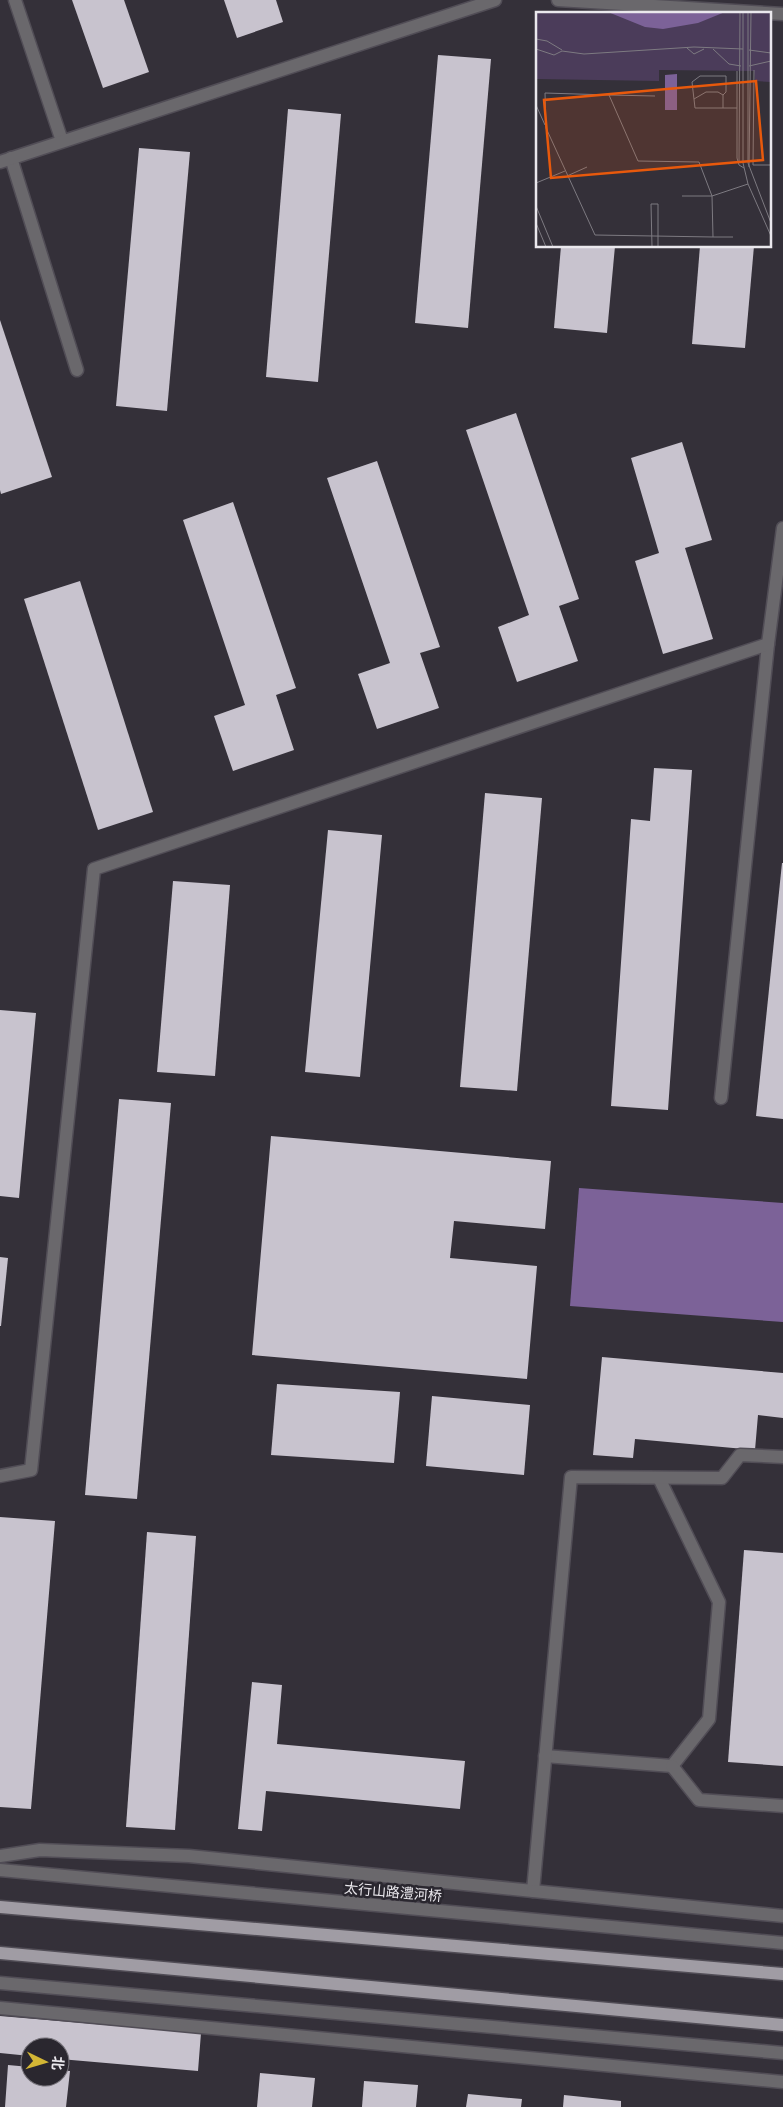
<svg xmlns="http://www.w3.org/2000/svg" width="783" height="2107" font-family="'Titillium Web','Noto Sans SC',sans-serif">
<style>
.water{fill:#7c6298}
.building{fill:#c8c3ce}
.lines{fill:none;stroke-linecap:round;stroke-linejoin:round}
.minor-casing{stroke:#514d56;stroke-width:15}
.major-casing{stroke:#514d56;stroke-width:15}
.minor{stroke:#6a686c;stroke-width:12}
.major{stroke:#a09ca4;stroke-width:12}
.labels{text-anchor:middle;stroke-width:5;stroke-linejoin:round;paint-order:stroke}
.street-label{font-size:14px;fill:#eae8ed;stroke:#2a272f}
.inset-road{fill:none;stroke:#7d7a81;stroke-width:1}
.view{fill:#e8590c;fill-opacity:0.15;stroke:#e8590c;stroke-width:2.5}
.inset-edge{fill:none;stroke:#eae8ed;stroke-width:2.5}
</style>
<rect width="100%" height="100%" fill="#343039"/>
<polygon class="water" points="579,1188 783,1203 783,1322 570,1306"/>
<g class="building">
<polygon points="72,0 124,0 149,72 103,88"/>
<polygon points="224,0 276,0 283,22 237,38"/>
<polygon points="438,55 491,59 468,328 415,323"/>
<polygon points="288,109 341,114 318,382 266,377"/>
<polygon points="139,148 190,152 167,411 116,406"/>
<polygon points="561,246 615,246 607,333 554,328"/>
<polygon points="700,246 754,246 745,348 692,344"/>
<polygon points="0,320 52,477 1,494 0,490"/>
<polygon points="516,413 579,599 559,606 578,661 517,682 498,627 529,615 466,430"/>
<polygon points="682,442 712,540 685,548 713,639 663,654 635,561 659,553 631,458"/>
<polygon points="377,461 440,647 420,653 439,708 377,729 358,674 390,663 327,478"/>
<polygon points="233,502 296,688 276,695 294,750 233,771 214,716 245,705 183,520"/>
<polygon points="80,581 153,812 98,830 24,599"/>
<polygon points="654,768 692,770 668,1110 611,1106 631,819 650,821"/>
<polygon points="485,793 542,798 517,1091 460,1087"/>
<polygon points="328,830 382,835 360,1077 305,1072"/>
<polygon points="782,863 783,863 783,1119 756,1116"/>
<polygon points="173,881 230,885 215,1076 157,1072"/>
<polygon points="0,1010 36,1013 19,1198 0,1196"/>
<polygon points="119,1099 171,1103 137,1499 85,1495"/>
<polygon points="271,1136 551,1161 545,1229 454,1221 450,1258 537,1266 527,1379 252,1355"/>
<polygon points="0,1257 8,1258 1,1326 0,1326"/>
<polygon points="602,1357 783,1373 783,1418 758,1415 755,1450 635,1439 633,1458 593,1455"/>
<polygon points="277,1384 400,1392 394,1463 271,1455"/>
<polygon points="432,1396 530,1405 524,1475 426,1466"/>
<polygon points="0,1517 55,1521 31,1809 0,1807"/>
<polygon points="147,1532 196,1536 175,1830 126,1827"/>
<polygon points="744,1550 783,1553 783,1766 728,1762"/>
<polygon points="252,1682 282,1685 277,1744 465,1761 460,1809 266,1791 262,1831 238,1829"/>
<polygon points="0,2016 201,2033 198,2071 60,2059 60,2047 30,2047 30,2056 0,2053"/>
<polygon points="8,2065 30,2067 30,2077 60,2077 60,2070 70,2071 66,2107 5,2107"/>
<polygon points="260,2073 315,2078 312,2107 257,2107"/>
<polygon points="364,2081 418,2085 416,2107 362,2107"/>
<polygon points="468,2094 522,2099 521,2107 466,2107"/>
<polygon points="564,2095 621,2101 621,2107 563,2107"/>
</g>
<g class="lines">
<g class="minor-casing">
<g id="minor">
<polyline points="15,0 62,141"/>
<polyline points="558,0 783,14"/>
<polyline points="11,158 77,370"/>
<polyline points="0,162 495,0"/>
<polyline points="721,1098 768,644"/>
<polyline points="0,1476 31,1470 94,869 768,644 783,528"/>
<polyline points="545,1756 672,1766 709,1719 719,1602 659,1478"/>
<polyline points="672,1766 699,1800 783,1806"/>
<polyline points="0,1856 40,1850 189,1856 533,1891 571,1477 722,1478 740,1455 783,1457"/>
<polyline points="0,1870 783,1943"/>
<polyline points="533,1891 783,1916"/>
<polyline points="0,1983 783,2053"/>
<polyline points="0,2008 783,2082"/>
</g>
</g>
<g class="major-casing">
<g id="major">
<polyline points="0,1907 783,1974"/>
<polyline points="0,1953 783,2025"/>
</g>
</g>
<use href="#minor" class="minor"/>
<use href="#major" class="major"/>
</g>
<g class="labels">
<g class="street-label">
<text transform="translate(393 1892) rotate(5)" y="5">太行山路澧河桥</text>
</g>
</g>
<g transform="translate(536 12)">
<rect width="235" height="235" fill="#343039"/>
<path d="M 0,0 L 235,0 L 235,70 L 219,69 L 218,59 L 123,58 L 123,69 L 0,67 Z" fill="#4b3c5a"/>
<path d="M 72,0 L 189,0 L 162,11 L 127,17 L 109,15 ZM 141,62 L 141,98 L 129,98 L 129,63 Z" fill="#7c6298"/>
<path class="inset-road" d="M 207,0 L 207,151 L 212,172 L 235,224M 212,0 L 212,151 L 235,211M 0,27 L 11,29 L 26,38M 151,36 L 158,42 L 168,37M 0,37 L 18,43 L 26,39 L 48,42 L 158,35 L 207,37M 177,37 L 193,52 L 205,54M 213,38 L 235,41M 213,54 L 235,49M 9,81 L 73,83 L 102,149 L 163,150 L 176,184 L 177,225 L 59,223 L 10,116 ZM 73,83 L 119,84M 187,83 L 190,80 L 190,64 L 164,64 L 156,70 L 159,96 L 201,96 L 201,146 L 203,153 L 208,156M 158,87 L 170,80 L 182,80 L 187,83 L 187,96M 0,93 L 9,113M 201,96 L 201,59M 203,149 L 204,0M 217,153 L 218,58M 217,153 L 235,153M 213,155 L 215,0M 31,164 L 51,155M 0,171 L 29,159M 146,184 L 176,184 L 212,172M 0,194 L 17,235M 0,211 L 10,235M 177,225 L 197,225M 116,235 L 115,192 L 122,192 L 122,235"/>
<path class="view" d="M 220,69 L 227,148 L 15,166 L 8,88 Z"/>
<rect width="235" height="235" class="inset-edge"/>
</g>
<g transform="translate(45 2062) rotate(95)"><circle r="24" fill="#2a272f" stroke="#77747b"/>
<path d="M0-4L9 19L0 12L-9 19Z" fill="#d3b635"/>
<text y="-8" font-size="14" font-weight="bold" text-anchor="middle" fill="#eae8ed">北</text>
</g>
</svg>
